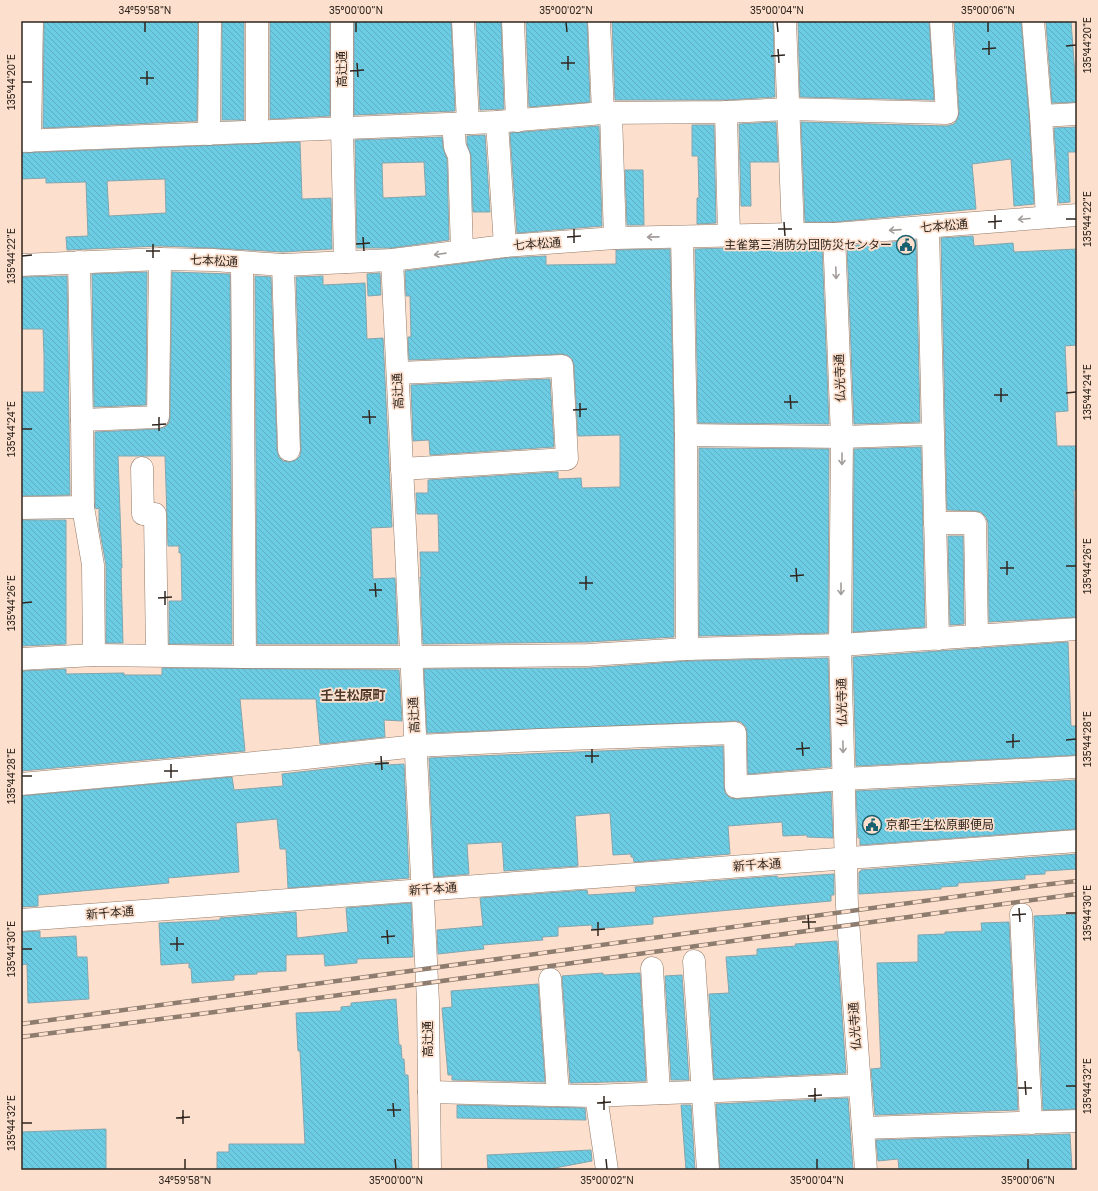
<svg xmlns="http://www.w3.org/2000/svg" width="1098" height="1191" font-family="'Golos Text','Noto Sans JP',sans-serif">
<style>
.building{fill:url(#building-back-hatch);stroke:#82a5ae;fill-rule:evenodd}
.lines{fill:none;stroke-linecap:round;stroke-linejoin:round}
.minor-casing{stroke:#937a68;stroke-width:23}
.minor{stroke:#fff;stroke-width:22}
.rail-casing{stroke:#8e7c6f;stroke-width:4.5}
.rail{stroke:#fce0cd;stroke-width:3;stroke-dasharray:9;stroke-linecap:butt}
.oneway{stroke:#a29d9a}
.ticks{fill:none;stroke:#30261f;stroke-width:1.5}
.labels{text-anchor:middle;stroke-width:3.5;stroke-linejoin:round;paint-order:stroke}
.street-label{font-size:12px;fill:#30261f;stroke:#fce0cd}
.poi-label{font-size:12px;fill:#30261f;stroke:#fce0cd;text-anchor:end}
.neighbourhood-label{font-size:13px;font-weight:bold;fill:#4f392a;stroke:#fce0cd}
.neatline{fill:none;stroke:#30261f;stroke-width:1.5}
.ticks-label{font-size:10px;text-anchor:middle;fill:#30261f}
</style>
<defs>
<pattern id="building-back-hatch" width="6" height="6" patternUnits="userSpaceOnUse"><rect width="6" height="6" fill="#6ccce3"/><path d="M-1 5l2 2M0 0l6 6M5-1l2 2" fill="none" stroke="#5eafc2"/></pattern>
</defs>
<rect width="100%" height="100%" fill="#fce0cd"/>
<g class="building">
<polygon points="44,21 198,21 197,121 43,128"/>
<rect x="222" y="21" width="22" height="99"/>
<polygon points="270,21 330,21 330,116 270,119"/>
<polygon points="354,21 451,21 455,111 354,115"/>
<polygon points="476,21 501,21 504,109 480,110"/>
<polygon points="526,21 587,21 590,102 529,107"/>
<polygon points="612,21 773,21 775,97 726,100 615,100"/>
<polygon points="798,21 929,21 934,100 800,97"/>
<polygon points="954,21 1021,21 1029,117 1034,204 1014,206 1011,159 972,164 976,209 834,222 805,222 801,122 947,126 954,124 958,118 959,112"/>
<polygon points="1071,21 1077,102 1052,103 1046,22"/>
<polygon points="776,122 778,162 750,162 751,206 741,206 739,124"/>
<polygon points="692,125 714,125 716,223 697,224 697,198 699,198 698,156 692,156"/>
<polygon points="599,126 602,226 517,233 510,133"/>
<polygon points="1077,127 1077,152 1068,152 1070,202 1059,203 1054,128"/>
<polygon points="485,135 490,212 473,212 471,156 467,144 467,136"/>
<path d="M 442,137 L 443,148 L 447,159 L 449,240 L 391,248 L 357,248 L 355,140 ZM 424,162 L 426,196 L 383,198 L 382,163 Z"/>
<path d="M 300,142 L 302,199 L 331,198 L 332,249 L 283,252 L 213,248 L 160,246 L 67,250 L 66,237 L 88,236 L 86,182 L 46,183 L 46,178 L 21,179 L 21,153 ZM 165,179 L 166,213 L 109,216 L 107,181 Z"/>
<polygon points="625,170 643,170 644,225 627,225"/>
<polygon points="973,236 974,246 1013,243 1014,252 1077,249 1077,345 1065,346 1068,411 1055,412 1057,446 1076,446 1077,490 1074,490 1075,530 1077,530 1077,617 989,622 988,523 986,517 981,512 975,511 947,510 941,238"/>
<polygon points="916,240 920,422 854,424 847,246"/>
<polygon points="793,246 822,246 829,424 698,423 695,249"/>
<polygon points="670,249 674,435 674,637 588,642 423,644 420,577 421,577 420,552 439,552 438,514 417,514 416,493 428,493 428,480 558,472 558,479 581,478 582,488 620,487 620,435 578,436 574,365 572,359 567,355 561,354 409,360 408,337 411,337 410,296 406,296 405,271 506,258 546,256 546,265 616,264 616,250"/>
<polygon points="147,272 146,405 94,407 92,274"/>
<polygon points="172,272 230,274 232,644 169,644 169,601 182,601 181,553 179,553 179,546 168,546 165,456 118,456 122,568 121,568 123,643 106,643 106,565 99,526 99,508 96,509 95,506 95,432 158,429 165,427 169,423 170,417"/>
<polygon points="380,273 381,295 368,296 367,274"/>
<polygon points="67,276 70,495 21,496 21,392 44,392 44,355 43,329 21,329 21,277"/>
<polygon points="255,276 271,277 277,450 279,457 283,461 289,462 296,460 300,456 301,450 296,277 323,276 323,285 365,283 367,339 383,338 392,527 371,528 373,579 395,578 398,644 257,644"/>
<polygon points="550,379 554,447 430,455 429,440 413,441 411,385"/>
<polygon points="921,447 925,627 853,632 854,449"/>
<polygon points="699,448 829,449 828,633 699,636"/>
<polygon points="21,520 66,520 66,644 22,646"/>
<polygon points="948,536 963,536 964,624 950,625"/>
<polygon points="1068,642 1071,726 1077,726 1077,755 856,766 853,657"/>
<polygon points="828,658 831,767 748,774 747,732 746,727 741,722 735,721 427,733 424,669 588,668 688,661"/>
<polygon points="162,668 399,670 402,721 384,720 385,737 320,744 316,699 240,699 245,751 21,771 21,678 22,678 22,671 66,669 66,674 124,673 124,675 162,675"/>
<polygon points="723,746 724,787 725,793 730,798 737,799 831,792 833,838 807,837 807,835 783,836 782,822 728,826 730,854 634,862 633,857 631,857 631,854 613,855 610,813 575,816 578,866 504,871 502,842 467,844 469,874 434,877 429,758"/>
<polygon points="387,762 387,765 404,764 409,878 288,888 286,849 280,849 277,819 236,823 239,872 168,878 169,883 38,895 38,906 21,907 21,796 232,777 234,790 283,786 282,774"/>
<polygon points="1077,780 1077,829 860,845 860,838 858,838 856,791"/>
<polygon points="1077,854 1077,869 1045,871 1045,874 1025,875 1025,879 958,883 958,886 941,887 941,889 859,894 859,872 861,871 861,870"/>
<polygon points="834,874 834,895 831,895 831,901 653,917 653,924 592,929 592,925 558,927 558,936 542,937 543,940 483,945 484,949 438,954 437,930 483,926 480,898 587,890 588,895 636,892 635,887 777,876 778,878"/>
<polygon points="411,903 413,957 357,959 357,963 325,966 324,954 286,955 286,971 257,972 257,974 234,975 234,980 192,983 191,968 189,968 189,963 161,965 159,923 220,920 220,918 296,912 297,938 348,932 346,908"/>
<polygon points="1077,914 1077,1109 1043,1110 1034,916"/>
<polygon points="1009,922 1018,1110 875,1115 871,1069 881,1068 877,963 918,962 918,935 945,934 945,932 982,931 981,923"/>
<polygon points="40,931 40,938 76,936 77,957 87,957 89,999 28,1003 27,964 21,965 21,932"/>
<polygon points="837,941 846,1073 714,1079 709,994 729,993 726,957 757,955 757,949 796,946 795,944"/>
<polygon points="603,973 603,975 640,973 646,1081 570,1083 562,976"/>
<polygon points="682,975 689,1080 671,1080 665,976"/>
<polygon points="538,984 545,1082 452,1080 452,1075 448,1075 442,1008 452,1007 451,991"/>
<polygon points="396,999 399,1045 401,1045 402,1059 404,1059 405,1075 408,1075 412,1170 217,1170 217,1152 229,1152 229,1144 305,1144 300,1051 298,1051 296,1013 341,1011 341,1007 351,1006 351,1003"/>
<polygon points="848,1098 853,1170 720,1170 716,1104"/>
<polygon points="457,1105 585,1108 586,1120 457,1118"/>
<polygon points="681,1105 691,1105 695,1170 686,1170"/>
<polygon points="106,1129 106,1170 21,1170 21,1132"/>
<polygon points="1070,1134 1072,1170 899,1170 898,1159 878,1161 876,1140"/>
<polygon points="591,1150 592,1161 544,1170 488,1170 487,1155"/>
</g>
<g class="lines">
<g class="minor-casing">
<g id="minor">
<polyline points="257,21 257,132"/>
<polyline points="342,21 342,128 345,262"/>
<polyline points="463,21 468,123"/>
<polyline points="513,21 517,121"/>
<polyline points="599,21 603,113"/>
<polyline points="785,21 793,234"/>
<polyline points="1033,21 1041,116 1077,114"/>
<polyline points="726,112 729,236"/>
<polyline points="611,114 615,238"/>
<polyline points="1041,116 1047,217"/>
<polyline points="497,122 505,246"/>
<polyline points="453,124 455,147 459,156 462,251"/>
<polyline points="209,134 210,21"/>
<polyline points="21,141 497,122 603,113 726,112 788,109 947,113 941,21"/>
<polyline points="30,141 32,21"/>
<polyline points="928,228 938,639"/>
<polyline points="834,234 842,437 840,645 847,906 866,1170"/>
<polyline points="682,237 686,435 687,649"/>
<polyline points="392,260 428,1002 430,1170"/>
<polyline points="79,262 82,420 83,507 93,565 94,655"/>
<polyline points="242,263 245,657"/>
<polyline points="21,265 160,259 213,260 283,265 392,260 505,246 615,238 793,234 834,234 1077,215"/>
<polyline points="283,265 289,450"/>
<polyline points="398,373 562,366 567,459 402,469"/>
<polyline points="82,420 158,417 160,259"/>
<polyline points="686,435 842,437 932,434"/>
<polyline points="142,468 143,514 155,514 157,655"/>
<polyline points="21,508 83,507"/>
<polyline points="935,523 975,523 977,636"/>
<polyline points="21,659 94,655 245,657 411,657 588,655 687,649 840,645 1077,629"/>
<polyline points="21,784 297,759 416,746 539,740 735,733 736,787 844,779 1077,767"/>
<polyline points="1021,914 1031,1123"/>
<polyline points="21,920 1077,841"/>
<polyline points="694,961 708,1170"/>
<polyline points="652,968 659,1093"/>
<polyline points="550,979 558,1095"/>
<polyline points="429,1092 591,1096 744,1090 860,1085"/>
<polyline points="596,1096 607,1170"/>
<polyline points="863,1128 1077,1121"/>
</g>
</g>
<use href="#minor" class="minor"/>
<g class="rail-casing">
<g id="rail">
<polyline points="21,1024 1034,886 1077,881"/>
<polyline points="21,1037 215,1012 1077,894"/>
</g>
</g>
<use href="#rail" class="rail"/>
</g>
<defs><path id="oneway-shaft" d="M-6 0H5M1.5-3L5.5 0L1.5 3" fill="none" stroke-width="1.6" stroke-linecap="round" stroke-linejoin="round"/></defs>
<g class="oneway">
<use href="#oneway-shaft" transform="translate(1024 219) rotate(175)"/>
<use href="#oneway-shaft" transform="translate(895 230) rotate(176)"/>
<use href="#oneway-shaft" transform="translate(653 237) rotate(179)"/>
<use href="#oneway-shaft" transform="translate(440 254) rotate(172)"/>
<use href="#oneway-shaft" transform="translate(836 273) rotate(88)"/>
<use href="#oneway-shaft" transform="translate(842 459) rotate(90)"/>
<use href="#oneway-shaft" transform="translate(841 589) rotate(90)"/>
<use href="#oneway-shaft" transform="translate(843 747) rotate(89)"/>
</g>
<path class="ticks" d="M 145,22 L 145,32M 356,22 L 356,32M 566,22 L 567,32M 777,22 L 778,32M 988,22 L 988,32M 989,41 L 989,55M 1066,46 L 1076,45M 778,49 L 779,63M 982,49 L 996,48M 568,56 L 568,70M 771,56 L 785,55M 357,63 L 358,77M 561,63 L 575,63M 147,71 L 147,85M 350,71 L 364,70M 140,78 L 154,78M 22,82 L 32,82M 995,215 L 995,229M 1066,219 L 1076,219M 784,222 L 785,236M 988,222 L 1002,221M 574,229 L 574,243M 778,229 L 792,229M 363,237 L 364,251M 567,237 L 581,236M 153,244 L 153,258M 356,244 L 370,243M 146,251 L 160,251M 22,256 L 32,255M 1001,388 L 1001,402M 1066,393 L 1076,392M 790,395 L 791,409M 994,395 L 1008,395M 784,402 L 798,402M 580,403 L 580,417M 369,410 L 370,424M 573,410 L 587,409M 159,417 L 159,431M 362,417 L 376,417M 152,425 L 166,424M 22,429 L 32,429M 1007,561 L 1007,575M 1066,566 L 1076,566M 796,568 L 797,582M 1000,568 L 1014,568M 586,576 L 586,590M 790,576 L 804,575M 375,583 L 376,597M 579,583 L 593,583M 369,590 L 382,590M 165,591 L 165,605M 158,598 L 172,597M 22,603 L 32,602M 1013,734 L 1013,748M 1066,740 L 1076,739M 802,742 L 803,756M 1006,742 L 1020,741M 592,749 L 592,763M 796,749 L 810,748M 381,756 L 382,770M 585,756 L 599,756M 171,764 L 171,778M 375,764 L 389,763M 164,771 L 178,771M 22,776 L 32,776M 1019,908 L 1020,922M 1066,913 L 1076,913M 808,915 L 809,929M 1012,915 L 1026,914M 598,922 L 598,936M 802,922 L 816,922M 387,930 L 388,944M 591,930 L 605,929M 177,937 L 177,951M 381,937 L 395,936M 170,944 L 184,944M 22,949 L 32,949M 1025,1081 L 1026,1095M 1066,1086 L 1076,1086M 815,1088 L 815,1102M 1018,1088 L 1032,1088M 604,1096 L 604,1110M 808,1096 L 822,1095M 393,1103 L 394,1117M 597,1103 L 611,1102M 183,1110 L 183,1124M 387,1110 L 401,1110M 176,1118 L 190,1117M 22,1123 L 32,1123M 185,1159 L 185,1169M 395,1159 L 396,1169M 606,1159 L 607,1169M 817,1159 L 817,1169M 1028,1159 L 1028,1169"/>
<defs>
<g id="civic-ring" transform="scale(1)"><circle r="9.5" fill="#fce0cd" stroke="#196171" stroke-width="1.5"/><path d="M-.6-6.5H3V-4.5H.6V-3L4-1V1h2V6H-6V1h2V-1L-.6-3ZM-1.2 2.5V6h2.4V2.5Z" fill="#196171"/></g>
</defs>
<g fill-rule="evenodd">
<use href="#civic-ring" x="906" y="245"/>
<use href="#civic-ring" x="872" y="825"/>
</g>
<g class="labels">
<g class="street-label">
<text transform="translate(342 69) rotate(-90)" y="4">高辻通</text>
<text transform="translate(944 226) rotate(-5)" y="4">七本松通</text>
<text transform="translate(537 244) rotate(-4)" y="4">七本松通</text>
<text transform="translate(214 261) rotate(3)" y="4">七本松通</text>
<text transform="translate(840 378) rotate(-92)" y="4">仏光寺通</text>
<text transform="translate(398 391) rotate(-93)" y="4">高辻通</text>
<text transform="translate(842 702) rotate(-91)" y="4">仏光寺通</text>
<text transform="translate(414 715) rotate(-93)" y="4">高辻通</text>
<text transform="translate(757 865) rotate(-4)" y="4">新千本通</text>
<text transform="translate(433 889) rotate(-4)" y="4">新千本通</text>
<text transform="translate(110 913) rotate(-5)" y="4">新千本通</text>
<text transform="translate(855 1026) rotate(-94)" y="4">仏光寺通</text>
<text transform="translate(428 1039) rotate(-90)" y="4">高辻通</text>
</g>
<g class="poi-label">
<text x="892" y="249">主雀第三消防分団防災センター</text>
<text x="886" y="829" text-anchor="start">京都壬生松原郵便局</text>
</g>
<g class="neighbourhood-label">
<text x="353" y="700">壬生松原町</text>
</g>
</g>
<rect width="1098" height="1191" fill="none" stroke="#fce0cd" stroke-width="44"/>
<rect x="22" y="22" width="1054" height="1147" class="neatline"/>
<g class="ticks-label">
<text x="145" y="14">34°59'58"N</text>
<text x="356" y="14">35°00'00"N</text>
<text x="566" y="14">35°00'02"N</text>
<text x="777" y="14">35°00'04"N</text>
<text x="988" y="14">35°00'06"N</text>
<text transform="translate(1087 45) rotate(-90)" y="4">135°44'20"E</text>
<text transform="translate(11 82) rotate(-90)" y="4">135°44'20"E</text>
<text transform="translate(1087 219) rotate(-90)" y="4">135°44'22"E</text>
<text transform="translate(11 256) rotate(-90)" y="4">135°44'22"E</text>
<text transform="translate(1087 392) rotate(-90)" y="4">135°44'24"E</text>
<text transform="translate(11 429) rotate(-90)" y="4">135°44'24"E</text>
<text transform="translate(1087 566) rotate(-90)" y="4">135°44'26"E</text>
<text transform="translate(11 603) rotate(-90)" y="4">135°44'26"E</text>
<text transform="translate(1087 739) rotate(-90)" y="4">135°44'28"E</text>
<text transform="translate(11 776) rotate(-90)" y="4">135°44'28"E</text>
<text transform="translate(1087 913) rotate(-90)" y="4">135°44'30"E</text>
<text transform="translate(11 949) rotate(-90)" y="4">135°44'30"E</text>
<text transform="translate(1087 1086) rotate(-90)" y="4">135°44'32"E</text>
<text transform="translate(11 1123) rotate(-90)" y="4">135°44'32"E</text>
<text x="185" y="1184">34°59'58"N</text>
<text x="396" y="1184">35°00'00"N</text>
<text x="607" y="1184">35°00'02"N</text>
<text x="817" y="1184">35°00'04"N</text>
<text x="1028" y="1184">35°00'06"N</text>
</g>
</svg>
